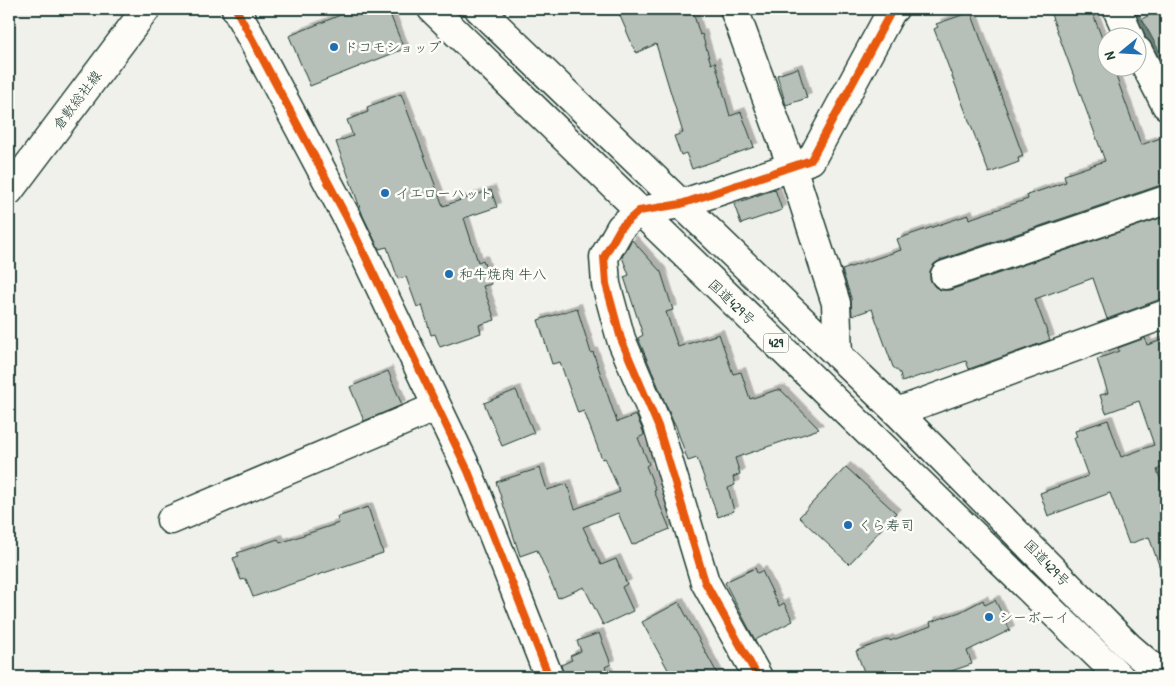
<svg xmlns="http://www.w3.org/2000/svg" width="1175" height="686" font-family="'Patrick Hand','Klee One',sans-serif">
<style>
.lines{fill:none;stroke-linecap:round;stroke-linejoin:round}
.stream{stroke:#6c8077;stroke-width:7}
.building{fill:#b6bfb8;stroke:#1f3d34;filter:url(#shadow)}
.minor-casing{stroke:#1f3d34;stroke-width:31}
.major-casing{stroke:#1f3d34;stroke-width:31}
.highway-casing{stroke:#1f3d34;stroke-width:31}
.minor{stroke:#fdfcf7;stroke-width:28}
.major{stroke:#fdfcf7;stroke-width:28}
.highway{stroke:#fdfcf7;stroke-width:28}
.cycleway-casing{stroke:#fdfcf7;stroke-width:11}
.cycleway{stroke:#e8590c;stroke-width:8}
.poi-dot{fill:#1f6fb2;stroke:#fdfcf7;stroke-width:2}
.labels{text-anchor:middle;stroke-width:5;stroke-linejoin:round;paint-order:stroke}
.shield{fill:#fdfcf7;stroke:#62766e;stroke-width:1}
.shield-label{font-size:12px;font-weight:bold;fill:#1f3d34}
.poi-label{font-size:14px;fill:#1f3d34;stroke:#fdfcf7;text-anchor:start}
.street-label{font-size:14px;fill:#1f3d34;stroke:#fdfcf7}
</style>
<defs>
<filter id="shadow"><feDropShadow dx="4.5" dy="-4.5" stdDeviation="0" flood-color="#0004"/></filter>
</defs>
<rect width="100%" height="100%" fill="#f0f1eb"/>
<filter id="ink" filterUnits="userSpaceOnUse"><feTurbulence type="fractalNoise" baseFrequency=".02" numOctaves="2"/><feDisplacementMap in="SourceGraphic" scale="10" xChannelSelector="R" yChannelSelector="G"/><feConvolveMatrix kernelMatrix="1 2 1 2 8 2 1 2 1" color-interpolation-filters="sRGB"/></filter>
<g filter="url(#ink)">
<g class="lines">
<polyline class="stream" points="1133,9 1166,73"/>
</g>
<g class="building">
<polygon points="355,9 388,9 404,49 310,86 289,36"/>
<polygon points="617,9 692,9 700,35 702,34 711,64 715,62 730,116 741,112 754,147 692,169 686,153 681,155 674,136 683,133 656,44 636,53"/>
<polygon points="1049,9 1091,9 1108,54 1108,68 1113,68 1141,145 1166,136 1166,185 1161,185 940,260 934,264 930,271 930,280 935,287 941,290 950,290 1166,216 1166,299 1161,299 1107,319 1093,278 1035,299 1050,340 969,369 966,361 923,376 922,375 902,382 900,373 893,367 872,309 852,316 851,298 842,270 901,250 897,239 968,215 969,219 1028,199 1027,195 1066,182 1064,175 1105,161"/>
<polygon points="1160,9 1166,9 1166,64 1142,19"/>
<polygon points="971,12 1023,156 1018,158 1019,162 989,173 934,29 938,27 936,24"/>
<polygon points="798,68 807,98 786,105 777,75"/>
<polygon points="401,94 443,206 491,190 497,207 464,218 478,262 483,260 491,284 483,286 495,320 479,325 481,333 440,347 435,334 431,335 422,305 417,307 406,277 398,279 387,247 379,249 363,216 336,142 353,136 347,120 368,112 367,107"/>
<polygon points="775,189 782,210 741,224 734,204"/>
<polygon points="632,240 661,272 673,310 666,312 678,347 719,334 733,374 741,372 750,399 776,390 781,390 819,429 735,458 740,474 733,477 735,485 728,488 734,511 718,517 697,458 688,461 675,424 674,424 638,338 643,335 624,277 629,275 622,257"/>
<polygon points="577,308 591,353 593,352 617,422 636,415 643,431 644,435 638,438 649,464 646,466 656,490 654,491 670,529 632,545 618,513 583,527 601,565 616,559 627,584 622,587 633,611 603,625 584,587 558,598 537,550 520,556 496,482 540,468 547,490 567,484 575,509 620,492 605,458 602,459 584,411 578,413 560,362 552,364 538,320"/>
<polygon points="1145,338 1147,345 1166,339 1166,471 1164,471 1162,467 1157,470 1166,494 1166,578 1164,579 1149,537 1129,544 1110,493 1048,516 1040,493 1088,476 1074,438 1077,437 1075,431 1108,420 1121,457 1154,445 1139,401 1106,413 1100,395 1108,393 1097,359 1119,351 1118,348"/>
<polygon points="388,371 402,405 364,421 350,387"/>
<polygon points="516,390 534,433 502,446 484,403"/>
<polygon points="846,467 896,513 849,564 799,517"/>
<polygon points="368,507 383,553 253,597 246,579 241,580 233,558 239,556 237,553 278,539 280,543 339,523 337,517"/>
<polygon points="755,568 757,573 762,571 779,606 784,603 793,621 755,640 725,583 727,581"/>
<polygon points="983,600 985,605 995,600 1010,630 967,651 972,664 934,677 866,677 856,651 889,639 890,641 931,626 930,622 960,612"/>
<polygon points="679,602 719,677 672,677 642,622"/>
<polygon points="599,633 611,664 605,667 610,677 564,677 561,665 572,660 570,656 581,651 577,641"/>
</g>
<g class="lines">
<g class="minor-casing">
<g id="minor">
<polyline points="236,9 346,216 468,471 549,677"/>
<polyline points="734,9 792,167 836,303 838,355"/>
<polyline points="1117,9 1130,38"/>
<polyline points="1138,51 1166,105"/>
<polyline points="945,275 1166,200"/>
<polyline points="897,412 1166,314"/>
<polyline points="171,520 436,407"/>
<polyline points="758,677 705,582 658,426 621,339 606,284 604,257 621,227 639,211 681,204 811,160 892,10 894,9"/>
</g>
</g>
<g class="major-casing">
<polyline id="major" points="9,191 146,9"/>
</g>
<g class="highway-casing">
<g id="highway">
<polyline points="432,9 1120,677"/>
<polyline points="479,9 897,412 1128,646 1164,677"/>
</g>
</g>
<use href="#minor" class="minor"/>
<use href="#major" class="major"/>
<use href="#highway" class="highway"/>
<g class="cycleway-casing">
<g id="cycleway">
<polyline points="236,9 346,216 468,471 549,677"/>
<polyline points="758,677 705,582 658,426 621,339 606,284 604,257 621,227 639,211 681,204 811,160 892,10 894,9"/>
</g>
</g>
<use href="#cycleway" class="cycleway"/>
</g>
</g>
<g class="poi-dot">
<circle cx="334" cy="47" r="5"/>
<circle cx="385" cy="193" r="5"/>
<circle cx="449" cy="274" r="5"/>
<circle cx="848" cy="525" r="5"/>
<circle cx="989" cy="617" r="5"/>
</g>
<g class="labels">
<rect class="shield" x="763.5" y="333.5" width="25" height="19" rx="4"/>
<g class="shield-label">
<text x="776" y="347">429</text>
</g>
<g class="poi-label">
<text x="344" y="52">ドコモショップ</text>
<text x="395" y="198">イエローハット</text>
<text x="459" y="279">和牛焼肉 牛八</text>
<text x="858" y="530">くら寿司</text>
<text x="999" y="622">シーボーイ</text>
</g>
<g class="street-label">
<text transform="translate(77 100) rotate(-53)" y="5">倉敷総社線</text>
<text transform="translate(732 302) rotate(44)" y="5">国道429号</text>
<text transform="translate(1047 563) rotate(46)" y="5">国道429号</text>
</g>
</g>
<rect width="1175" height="686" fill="none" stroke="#fdfcf7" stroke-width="30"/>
<rect x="15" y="15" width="1145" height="656" fill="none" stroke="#1f3d34" stroke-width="2" filter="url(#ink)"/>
<g transform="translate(1122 52) rotate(252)"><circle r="24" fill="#fdfcf7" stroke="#a4b0a9"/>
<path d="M0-4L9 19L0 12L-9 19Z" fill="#1f6fb2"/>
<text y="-8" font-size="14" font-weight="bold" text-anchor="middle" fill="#1f3d34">N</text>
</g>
</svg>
